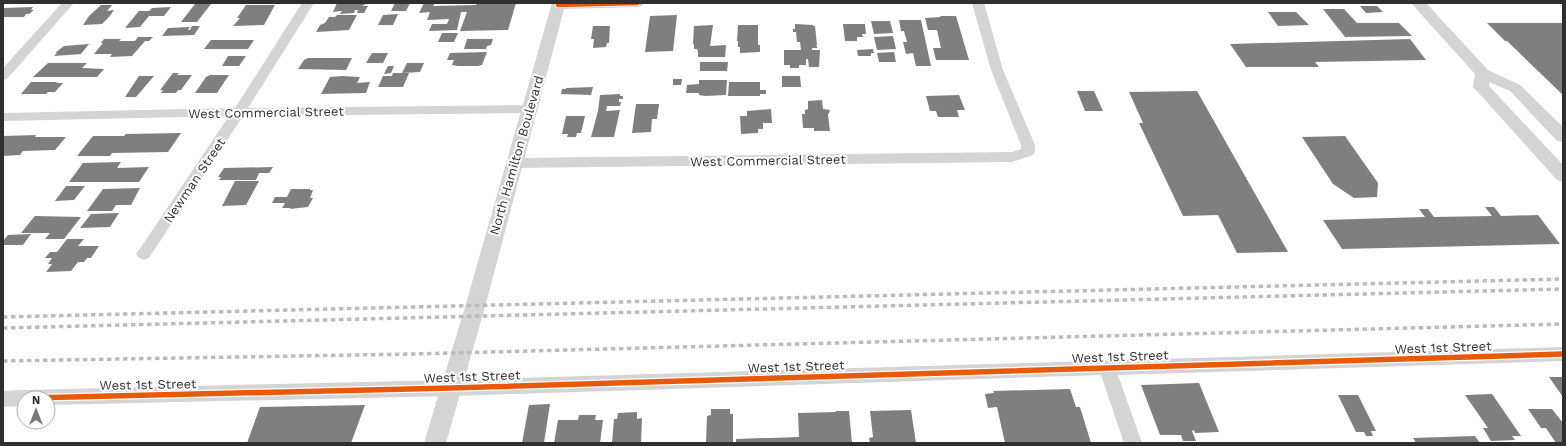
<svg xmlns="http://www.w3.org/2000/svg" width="1566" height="446" font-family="'Work Sans',sans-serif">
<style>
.building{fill:#7f7f7f}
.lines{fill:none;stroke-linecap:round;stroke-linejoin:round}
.minor{fill:#d4d4d4;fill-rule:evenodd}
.tertiary{fill:#d4d4d4;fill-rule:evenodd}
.rail{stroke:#bbb;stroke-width:3.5;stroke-dasharray:4.5 3.5;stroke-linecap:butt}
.cycleway-far1-casing{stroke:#fff;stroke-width:6}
.cycleway-casing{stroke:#fff;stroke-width:8}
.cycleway-far1{stroke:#e8590c;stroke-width:4.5}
.cycleway{stroke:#e8590c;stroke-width:5.5}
.labels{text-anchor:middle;stroke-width:4;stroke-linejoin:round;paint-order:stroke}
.street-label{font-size:13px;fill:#2f2f2f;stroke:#fff}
</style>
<rect width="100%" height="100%" fill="#fff"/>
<g class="building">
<polygon points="337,3 368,3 362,6 368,6 364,13 357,13 358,10 355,10 354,13 340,14 342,11 333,12"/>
<polygon points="395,3 410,3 406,11 391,11"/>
<polygon points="424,3 435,3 433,6 476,5 477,3 516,3 508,30 460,31 467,12 461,12 457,30 429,31 432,24 447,24 449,19 427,20 430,12 419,13"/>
<polygon points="195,4 211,4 197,22 181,22"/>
<polygon points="101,5 112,5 107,11 114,10 109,17 102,24 83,25 89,16"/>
<polygon points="246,5 275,5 264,25 233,26 240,18 237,18"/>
<polygon points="1360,6 1377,6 1383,12 1366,13"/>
<polygon points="33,7 31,10 34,10 29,14 26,14 24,17 3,17 3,8"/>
<polygon points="171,7 164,16 149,16 140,27 125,28 139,11 149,11 152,8"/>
<polygon points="1323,9 1344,9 1357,23 1399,23 1412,36 1345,37"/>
<polygon points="1268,12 1296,12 1309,25 1278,26"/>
<polygon points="398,14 393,25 378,25 383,15"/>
<polygon points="337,15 357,15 349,30 316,32 320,25 325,23 329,17 335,17"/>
<polygon points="677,15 673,51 645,52 650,16"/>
<polygon points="940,16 956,16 969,60 936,60 933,48 941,48 937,30 928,30 925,18 941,17"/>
<polygon points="899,20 921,20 931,66 916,66 913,53 906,54 903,42 907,42 904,31 901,31"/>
<polygon points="871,21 890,21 893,33 874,34"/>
<polygon points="1487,23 1563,23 1563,95 1507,41 1505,41"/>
<polygon points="795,24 813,25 813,26 815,26 817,45 815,46 817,46 817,48 812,48 812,50 820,50 819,67 809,67 808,59 806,59 806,65 799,65 799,68 790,68 790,65 784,65 784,50 801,50 800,42 797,42 796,32 793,32 793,29 795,29"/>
<polygon points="843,24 865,24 866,34 862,34 863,37 857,37 857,41 845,41"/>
<polygon points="713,25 710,46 726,45 725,57 698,57 698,51 697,49 694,49 694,44 693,44 694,26"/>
<polygon points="738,25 758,25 758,45 760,45 760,52 740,53 740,47 738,47 738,41 737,41"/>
<polygon points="192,26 200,26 194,35 162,36 168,28 190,27 188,30 190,30"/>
<polygon points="593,26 610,26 609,43 607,43 606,47 593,48 594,39 591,39"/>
<polygon points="442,33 458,33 454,42 438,42"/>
<polygon points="893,36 896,49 877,50 874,37"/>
<polygon points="138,37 153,37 149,41 145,41 132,56 110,57 112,54 94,54 103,43 101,43 104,39 121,39 119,41 135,41"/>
<polygon points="467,39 493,39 491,45 487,46 486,49 464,49"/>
<polygon points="1410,39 1426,60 1315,62 1319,67 1246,67 1230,44"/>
<polygon points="211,40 254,40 248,49 204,49"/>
<polygon points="89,44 81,54 54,56 57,53 55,53 64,46"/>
<polygon points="873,49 874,53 871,53 871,56 858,56 857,50"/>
<polygon points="487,52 482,65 478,66 458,66 452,65 454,60 447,60 450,53"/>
<polygon points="894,52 896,62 879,62 877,53"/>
<polygon points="372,53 388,53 383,63 366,63"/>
<polygon points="228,56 246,56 239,66 222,66"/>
<polygon points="308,58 352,58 346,70 298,69 304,60"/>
<polygon points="700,62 728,62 727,71 700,71"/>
<polygon points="48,63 87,63 82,68 104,69 97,77 33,77"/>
<polygon points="407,63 424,63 420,72 402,73"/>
<polygon points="388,66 394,66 391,73 384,74"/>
<polygon points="173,73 179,73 177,75 192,75 181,90 178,90 176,93 161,93 163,90 160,90"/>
<polygon points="393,73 409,73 403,87 378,87 383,76 392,76"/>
<polygon points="210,75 229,75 217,93 195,93 206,77"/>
<polygon points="139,76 154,76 136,97 125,97"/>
<polygon points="342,76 360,77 357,83 370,82 366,93 321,94 330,77"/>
<polygon points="782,76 800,76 801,87 782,87"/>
<polygon points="673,79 682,79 681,85 673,85"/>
<polygon points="699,80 727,80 726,95 705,96 699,95 699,93 686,93 687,85 699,84"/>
<polygon points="31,82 57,82 56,83 63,83 55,92 48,92 46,94 21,94"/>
<polygon points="729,82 760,82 760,90 766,90 766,94 760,94 760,96 728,96"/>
<polygon points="593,87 591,95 561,94 562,89 566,89 566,88"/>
<polygon points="1077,91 1094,91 1103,111 1085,111"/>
<polygon points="1197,91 1288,252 1237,253 1218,215 1183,216 1139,123 1143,123 1129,92"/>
<polygon points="620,94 620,96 623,96 623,99 619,99 619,102 621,102 620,106 607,106 606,111 620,110 614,137 591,137 598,111 600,95"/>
<polygon points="959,95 965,110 957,110 959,117 938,117 936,111 930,111 926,96"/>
<polygon points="822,100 823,109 830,110 828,115 830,131 814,131 814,128 803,128 802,114 805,114 805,110 808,109 808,101"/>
<polygon points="636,104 659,104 657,119 652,119 651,132 632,133"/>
<polygon points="771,109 772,123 763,123 763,129 758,129 758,133 741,134 740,116 747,116 747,111"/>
<polygon points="566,116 585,116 581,133 577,133 576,137 567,137 568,134 562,134"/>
<polygon points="181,133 168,152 112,153 110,156 77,156 93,136 124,136 126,134"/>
<polygon points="36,135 35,137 66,137 55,150 23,151 20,155 3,156 3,136"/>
<polygon points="1345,136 1378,183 1377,197 1354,198 1333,184 1302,137"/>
<polygon points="121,162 117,168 149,167 139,182 69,182 83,163"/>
<polygon points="273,167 269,173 259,173 256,180 219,180 221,177 218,177 224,168"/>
<polygon points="235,181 259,181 246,205 222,206"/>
<polygon points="66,186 85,186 74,200 55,201"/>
<polygon points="140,188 131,205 116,205 112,211 87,211 103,189"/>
<polygon points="291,189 310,189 310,190 313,190 310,198 313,198 308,207 290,209 291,208 282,208 285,203 272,203 275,197 287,197"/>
<polygon points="1485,207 1494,207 1501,216 1538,215 1560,244 1342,249 1323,220 1425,217 1419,209 1428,209 1434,217 1492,216"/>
<polygon points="119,213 110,227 80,228 91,214"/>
<polygon points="35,216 81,217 64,239 45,239 50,233 21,233"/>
<polygon points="31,234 23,245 3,245 3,241 8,235"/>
<polygon points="67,239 84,239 78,246 99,246 91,258 87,258 84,262 78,262 71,271 46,272 52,264 48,264 52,258 45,258 50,252 57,252"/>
<polygon points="1549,377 1563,377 1563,397"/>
<polygon points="1199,383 1219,432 1195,433 1194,430 1192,431 1196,441 1183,441 1181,435 1160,435 1141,385"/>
<polygon points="1070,389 1076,407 1080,407 1091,443 1005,443 997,407 988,408 985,394 994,393 993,391"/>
<polygon points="1492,394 1521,436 1512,436 1515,440 1491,441 1483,428 1488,428 1465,395"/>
<polygon points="1338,395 1358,395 1376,431 1371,431 1373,436 1366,436 1364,432 1356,432"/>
<polygon points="550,404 544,443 522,443 529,405"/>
<polygon points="365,405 351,443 247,443 260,407"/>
<polygon points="711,409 730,409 730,414 733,414 733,443 706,443 707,416 711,415"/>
<polygon points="1528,409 1552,409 1563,423 1563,443 1556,443 1546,428 1541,428"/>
<polygon points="911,410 916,443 870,443 869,438 873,437 870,411"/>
<polygon points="836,411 849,411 852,443 736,443 736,439 799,437 798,413 836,412"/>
<polygon points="637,412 637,419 642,418 641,443 612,443 614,419 617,419 618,413"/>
<polygon points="579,415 596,415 595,420 603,420 600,443 554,443 558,420 578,420"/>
<polygon points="1475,436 1480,443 1416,443 1413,438"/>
</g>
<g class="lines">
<g class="minor">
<polygon points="62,3 74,3 7,79 3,80 3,68"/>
<polygon points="302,3 314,3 248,108 529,105 534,106 536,109 534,112 529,113 243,116 149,258 144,260 139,258 136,254 139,250 229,116 3,121 3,113 235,108"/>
<polygon points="972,3 984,3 1003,70 1035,145 1035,152 1033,155 1012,162 514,168 509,166 507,163 509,160 514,158 1012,152 1021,149 1021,145 991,70"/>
<polygon points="1563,347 1563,361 1118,375 1142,443 1124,443 1101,375 451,396 48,405 48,398 24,398 24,406 3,407 3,391 24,390 451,380"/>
</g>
<g class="tertiary">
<polygon points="552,3 644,3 642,6 637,7 564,9 485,307 446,443 424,443 465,307"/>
<polygon points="1411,3 1426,3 1488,70 1520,85 1563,127 1563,142 1557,141 1510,91 1489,82 1489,86 1563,165 1563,182 1557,180 1476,90 1473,87 1475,74"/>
</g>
<g class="rail">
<polyline points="3,317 1563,279"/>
<polyline points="3,328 1563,289"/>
<polyline points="3,361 413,354 1563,324"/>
</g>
<g class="cycleway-far1-casing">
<polyline id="cycleway-far1" points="558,5 637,3"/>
</g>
<g class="cycleway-casing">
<polyline id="cycleway" points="29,398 451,388 1563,354"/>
</g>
<use href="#cycleway-far1" class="cycleway-far1"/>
<use href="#cycleway" class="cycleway"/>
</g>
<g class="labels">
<g class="street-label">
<text transform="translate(266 112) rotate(-1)" y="5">West Commercial Street</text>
<text transform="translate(516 155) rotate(-74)" y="5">North Hamilton Boulevard</text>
<text transform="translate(768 160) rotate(-1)" y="5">West Commercial Street</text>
<text transform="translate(194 180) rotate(-56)" y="5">Newman Street</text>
<text transform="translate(1443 347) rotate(-2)" y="5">West 1st Street</text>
<text transform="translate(1120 356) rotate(-2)" y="5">West 1st Street</text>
<text transform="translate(796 366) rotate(-2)" y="5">West 1st Street</text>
<text transform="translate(472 376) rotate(-2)" y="5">West 1st Street</text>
<text transform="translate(148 384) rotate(-1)" y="5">West 1st Street</text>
</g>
</g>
<rect width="1566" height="446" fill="none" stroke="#2f2f2f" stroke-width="8"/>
<g transform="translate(36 410)"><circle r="19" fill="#ffffff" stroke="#acacac"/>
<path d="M0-3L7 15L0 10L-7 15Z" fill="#787878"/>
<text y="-6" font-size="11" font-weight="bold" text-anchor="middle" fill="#2f2f2f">N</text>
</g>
</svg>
